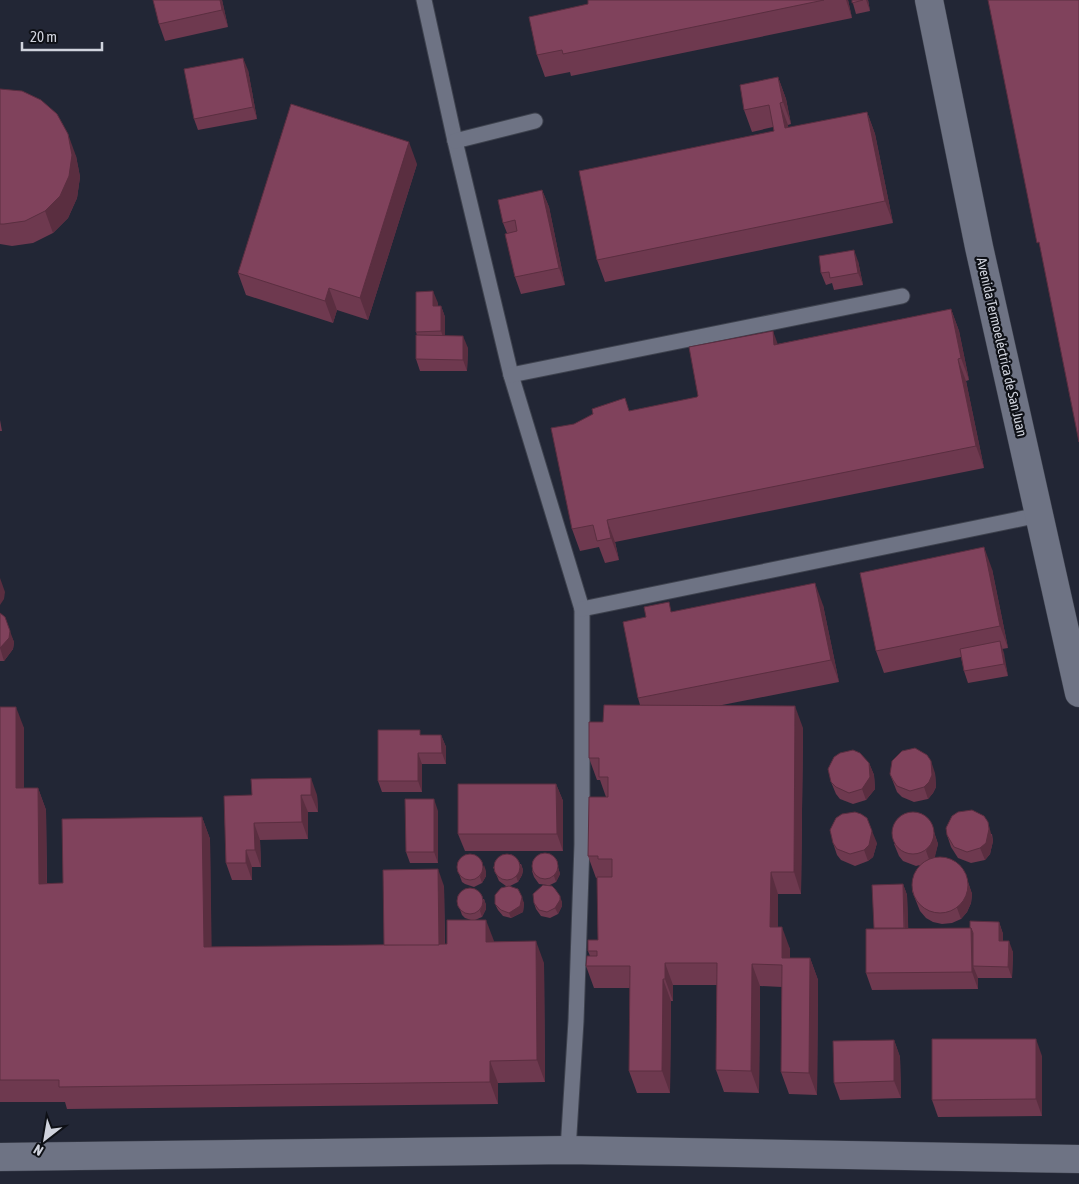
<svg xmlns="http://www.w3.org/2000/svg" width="1079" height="1184" font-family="'Asap Condensed',sans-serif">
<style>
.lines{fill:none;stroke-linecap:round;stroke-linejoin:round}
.service-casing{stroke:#3e424e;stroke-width:17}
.minor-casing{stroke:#3e424e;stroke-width:29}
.tertiary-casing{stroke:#3e424e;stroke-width:29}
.service{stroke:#6e7384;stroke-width:15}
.minor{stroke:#6e7384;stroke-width:28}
.tertiary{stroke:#6e7384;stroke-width:28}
.wall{fill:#6e394f}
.shaded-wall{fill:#5a2e40}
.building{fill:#80425c;stroke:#5a2e40}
.labels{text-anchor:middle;stroke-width:4.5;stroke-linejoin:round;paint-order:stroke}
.street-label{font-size:14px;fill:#d0d3dd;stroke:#0e1016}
</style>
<rect width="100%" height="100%" fill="#222635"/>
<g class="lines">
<g class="service-casing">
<g id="service">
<polyline points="424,0 455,141 511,375 582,609 582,844 576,1021 568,1150"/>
<polyline points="455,141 535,121"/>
<polyline points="511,375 902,296"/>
<polyline points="582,609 1039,515"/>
</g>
</g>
<g class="minor-casing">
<polyline id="minor" points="0,1157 568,1150 1079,1159"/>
</g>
<g class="tertiary-casing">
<polyline id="tertiary" points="929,0 979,247 1079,693"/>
</g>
<use href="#service" class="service"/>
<use href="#minor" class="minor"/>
<use href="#tertiary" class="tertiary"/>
</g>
<g class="wall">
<polygon points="222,0 228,27 165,41 159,24"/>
<polygon points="588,0 848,0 852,18 571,76 570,72 545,77 537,55 588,4"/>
<polygon points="852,0 868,0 870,11 856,14"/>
<polygon points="248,70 257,119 198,130 194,119"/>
<polygon points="778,77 786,99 791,124 788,125 788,128 867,112 875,134 893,223 605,282 597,260 774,131 773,127 752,132 744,110"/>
<polygon points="0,89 76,156 80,177 77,198 68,218 53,233 33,243 12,246 0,244"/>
<polygon points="417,164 368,320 337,310 333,323 246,295 238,273"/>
<polygon points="542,190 549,207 565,285 521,294 515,277 507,233 503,223"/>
<polygon points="858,261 863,285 834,290 832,283 826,285 821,273"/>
<polygon points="438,303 438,306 441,306 445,317 445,336 468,348 467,371 420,371 416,359 417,335 416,332"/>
<polygon points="951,309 959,331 969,380 966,381 984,468 615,542 619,560 605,563 599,547 580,551 572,529 574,424 629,411 697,397 778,344"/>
<polygon points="0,420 2,431 0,431"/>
<polygon points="992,569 1008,648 1002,649 1008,676 968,683 964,671 961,657 884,673 876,651"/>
<polygon points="823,605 839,682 717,706 803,728 801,894 778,894 778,927 790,949 790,958 810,958 818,980 817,1095 789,1094 781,1072 782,987 760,986 759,1093 724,1092 716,1070 717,985 673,985 673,1001 671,1001 670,1093 637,1093 629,1071 630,988 594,988 586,966 590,956 588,951 598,940 597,878 596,878 588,856 606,797 600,780 597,780 589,758 603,722 640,705 638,698 672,612"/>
<polygon points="0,613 14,642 13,649 4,661 0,661"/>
<polygon points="0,707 24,728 24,788 38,788 46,810 47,883 63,883 202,817 210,839 211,947 384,945 444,886 445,944 447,944 471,920 465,918 462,915 457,901 484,899 486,905 486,909 482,917 475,920 494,942 544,963 545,1082 498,1083 498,1104 67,1109 65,1102 0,1102"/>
<polygon points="422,735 441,735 446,747 446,764 422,764 422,792 382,792 378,781"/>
<polygon points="869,763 874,775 875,789 866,800 853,804 840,799 836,794 831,782"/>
<polygon points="935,773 936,787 933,793 928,799 914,802 902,797 897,792 890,774"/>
<polygon points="556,784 563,801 563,851 465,851 458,834"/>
<polygon points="317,795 318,812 308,812 308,839 260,840 261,867 252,867 252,880 232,880 226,863 224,796"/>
<polygon points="438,811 438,863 410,863 406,852"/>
<polygon points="934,832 938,844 934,858 965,873 972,894 971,903 967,912 961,919 952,923 942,924 933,922 926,918 920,911 912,891 920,865 916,866 903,861 899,856 894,844"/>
<polygon points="992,834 993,841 990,854 985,860 971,863 958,858 951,847 947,835"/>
<polygon points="833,843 877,843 873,857 868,861 855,866 841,860 837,855"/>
<polygon points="556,860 560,874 556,882 548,886 562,902 562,906 558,914 550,918 541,916 536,909 534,903 547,885 539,884 534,877 532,871"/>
<polygon points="521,864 523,870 522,875 518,882 510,886 524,903 523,912 511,918 503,916 498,910 495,904 508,886 506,886 499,881 493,867"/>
<polygon points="457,868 486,871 486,876 482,883 474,887 465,884 462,882"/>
<polygon points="903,884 907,895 908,928 970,928 999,922 1003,934 1003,941 1013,952 1012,978 978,978 978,989 872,990 866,973 874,928"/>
<polygon points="894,1040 900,1057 901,1098 840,1100 834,1083"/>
<polygon points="1042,1056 1042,1116 938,1117 932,1100"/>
</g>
<g class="shaded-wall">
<polygon points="220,0 222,0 228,27 222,10"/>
<polygon points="846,0 848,0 852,18"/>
<polygon points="866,0 868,0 870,11"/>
<polygon points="243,58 248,70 257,119 253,107"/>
<polygon points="778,77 786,99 791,124 783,102"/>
<polygon points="780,103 788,125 793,150 785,128"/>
<polygon points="867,112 875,134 893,223 885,201"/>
<polygon points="68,134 76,156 80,177 77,198 68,218 53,233 45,211"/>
<polygon points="409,142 417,164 368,320 360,298"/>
<polygon points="542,190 549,207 565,285 559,268"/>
<polygon points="854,250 858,261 863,285 858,273"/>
<polygon points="329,288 337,310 333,323 325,301"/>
<polygon points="433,291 438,303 438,318 433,306"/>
<polygon points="441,306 445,317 445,343 441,331"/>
<polygon points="951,309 959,331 969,380 961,358"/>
<polygon points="773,331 781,353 774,345"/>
<polygon points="463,336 468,348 467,371 463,360"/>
<polygon points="958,359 966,381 984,468 976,446"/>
<polygon points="607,520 615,542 619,560 611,538"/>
<polygon points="984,547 992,569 1008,648 1000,626"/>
<polygon points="0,578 5,592 4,599 0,605"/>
<polygon points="815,583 823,605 839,682 831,660"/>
<polygon points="10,631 14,642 13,649 4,661 0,648"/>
<polygon points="1000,641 1004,653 1008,676 1004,664"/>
<polygon points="795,706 803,728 801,894 794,872"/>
<polygon points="16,707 24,728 24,810 16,788"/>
<polygon points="441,735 446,747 446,764 442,753"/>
<polygon points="418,753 422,764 422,792 418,781"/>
<polygon points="931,761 935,773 936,787 933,793 928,799 924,787"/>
<polygon points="869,763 874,775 875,789 866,800 862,789"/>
<polygon points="311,778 317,795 318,812 311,795"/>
<polygon points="556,784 563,801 563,851 557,834"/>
<polygon points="38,788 46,810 47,905 39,884"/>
<polygon points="301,795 308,812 308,839 302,822"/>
<polygon points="434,799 438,811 438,863 434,852"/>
<polygon points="202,817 210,839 212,969 204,947"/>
<polygon points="988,822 993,841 990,854 985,860 980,848"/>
<polygon points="254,823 260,840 261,867 255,850"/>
<polygon points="872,831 877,843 873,857 868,861 864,850"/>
<polygon points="934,832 938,844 935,857 930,862 926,851"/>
<polygon points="246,850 252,867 252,880 246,863"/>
<polygon points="556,860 560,874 556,882 554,876"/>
<polygon points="521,864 523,870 522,875 518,882 516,876"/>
<polygon points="484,865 486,871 486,876 482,883 480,877"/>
<polygon points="438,869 444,886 445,965 439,948"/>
<polygon points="771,872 778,894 778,949 770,927"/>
<polygon points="965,873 972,894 971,903 967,912 961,919 957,908"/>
<polygon points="903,884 907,895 909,946 905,934"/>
<polygon points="560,896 562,902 562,906 558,914 555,908"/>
<polygon points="522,897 524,903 523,912 511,918 509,913"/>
<polygon points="484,899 486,905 486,909 482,917 480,911"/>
<polygon points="486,920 494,941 494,964 486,942"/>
<polygon points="999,922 1003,934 1003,952 999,941"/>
<polygon points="782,927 790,949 790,980 782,958"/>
<polygon points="971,928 977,945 973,966 978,978 978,989 972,972"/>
<polygon points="536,941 544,963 545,1082 537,1060"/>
<polygon points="1009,941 1013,952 1012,978 1008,967"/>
<polygon points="810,958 818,980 817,1095 809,1073"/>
<polygon points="665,963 673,985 673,1001 665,979"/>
<polygon points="752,964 760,986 759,1093 751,1071"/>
<polygon points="663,979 671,1001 670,1093 662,1071"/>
<polygon points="1036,1039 1042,1056 1042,1116 1036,1099"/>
<polygon points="894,1040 900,1057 901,1098 894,1081"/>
<polygon points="490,1061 498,1083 498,1104 490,1082"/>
</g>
<g class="building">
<polygon points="153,0 220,0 222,10 159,24"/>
<polygon points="588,0 824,0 563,54 562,50 537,55 529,17 588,4"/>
<polygon points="852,0 863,0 852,3"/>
<polygon points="988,0 1079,0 1079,442 1039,242 1037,243"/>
<polygon points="243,58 253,107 194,119 184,69"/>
<polygon points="778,77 783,102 780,103 785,128 867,112 885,201 597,260 579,171 774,131 769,105 744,110 740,85"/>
<polygon points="0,89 22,91 41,100 57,114 68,134 72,155 69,176 60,196 45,211 25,221 4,224 0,224"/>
<polygon points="291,104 409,142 360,298 329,288 325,301 238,273"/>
<polygon points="542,190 559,268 515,277 505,234 517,231 515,220 503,223 498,200"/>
<polygon points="854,250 858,273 830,278 829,272 821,273 819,256"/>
<polygon points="433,291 433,306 441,306 441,331 416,332 416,292"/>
<polygon points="951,309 961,358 958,359 976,446 607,520 611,538 597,541 593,525 572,529 551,428 574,424 593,414 592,409 625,398 629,411 697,397 698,396 689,347 773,331 774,345"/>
<polygon points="416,335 463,336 463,360 416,359"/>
<polygon points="984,547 1000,626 876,651 860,573"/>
<polygon points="815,583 831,660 638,698 623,622 646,617 644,607 669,602 671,612"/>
<polygon points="0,613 5,617 10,631 9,638 0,648"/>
<polygon points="1000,641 1004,664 964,671 960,649"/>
<polygon points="604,705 795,706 794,872 771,872 770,927 782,927 782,958 810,958 809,1073 781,1072 782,965 752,964 751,1071 716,1070 717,963 665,963 665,979 663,979 662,1071 629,1071 630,966 586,966 587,956 597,956 597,951 588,951 588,940 598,940 597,877 612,877 612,859 598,859 598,856 588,856 589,797 608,797 608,777 599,777 599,758 589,758 589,722 603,722"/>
<polygon points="0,707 16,707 16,788 38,788 39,884 63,883 62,819 202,817 204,947 447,944 447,920 486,920 486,942 536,941 537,1060 490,1061 490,1082 59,1087 59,1080 0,1080"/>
<polygon points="378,730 420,730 420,735 441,735 442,753 418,753 418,781 378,781"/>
<polygon points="915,748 927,755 931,761 932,775 929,782 924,787 910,791 897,786 893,780 890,774 892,761 902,751"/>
<polygon points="853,750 860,753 869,763 870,777 862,789 849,793 836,787 831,782 828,769 834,757 840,753"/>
<polygon points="311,778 311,795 301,795 302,822 254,823 255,850 246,850 246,863 226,863 224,796 252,795 251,779"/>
<polygon points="458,784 556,784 557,834 458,834"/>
<polygon points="405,799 434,799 434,852 406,852"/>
<polygon points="972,810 984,816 988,822 989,829 986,843 980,848 967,852 954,847 947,835 946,828 952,816 958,812"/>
<polygon points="855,812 861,814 867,818 872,831 869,845 864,850 850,854 837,849 833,843 830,830 836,818 842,814"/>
<circle cx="913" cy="833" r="21"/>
<circle cx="545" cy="866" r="13"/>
<circle cx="507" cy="867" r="13"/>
<circle cx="470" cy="867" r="13"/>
<circle cx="940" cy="885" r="28"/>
<polygon points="438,869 439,945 384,945 383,870"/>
<polygon points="903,884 904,928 874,928 872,885"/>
<polygon points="543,885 552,886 555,889 560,896 560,900 555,908 547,912 539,910 534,903 533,894"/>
<polygon points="509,886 518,889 522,897 520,906 509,913 501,910 495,904 495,895 501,888"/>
<circle cx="470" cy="901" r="13"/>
<polygon points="970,921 999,922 999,941 1009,941 1008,967 973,966 973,933 971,928 970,928"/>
<polygon points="971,928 972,972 866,973 866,929"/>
<polygon points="932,1039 1036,1039 1036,1099 932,1100"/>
<polygon points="894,1040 894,1081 834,1083 833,1041"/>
</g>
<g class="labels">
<g class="street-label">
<text transform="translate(1002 347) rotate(77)" y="5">Avenida Termoeléctrica de San Juan</text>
</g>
</g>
<g transform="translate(45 1139) rotate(211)" stroke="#0e1016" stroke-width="4" paint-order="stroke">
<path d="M0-4L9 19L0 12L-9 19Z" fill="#d0d3dd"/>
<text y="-8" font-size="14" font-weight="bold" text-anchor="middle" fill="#d0d3dd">N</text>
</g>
<path d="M22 42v8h80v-8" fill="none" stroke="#d0d3dd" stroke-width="2.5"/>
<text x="30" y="42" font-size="15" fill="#d0d3dd" stroke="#0e1016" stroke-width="4" paint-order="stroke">20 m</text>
</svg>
